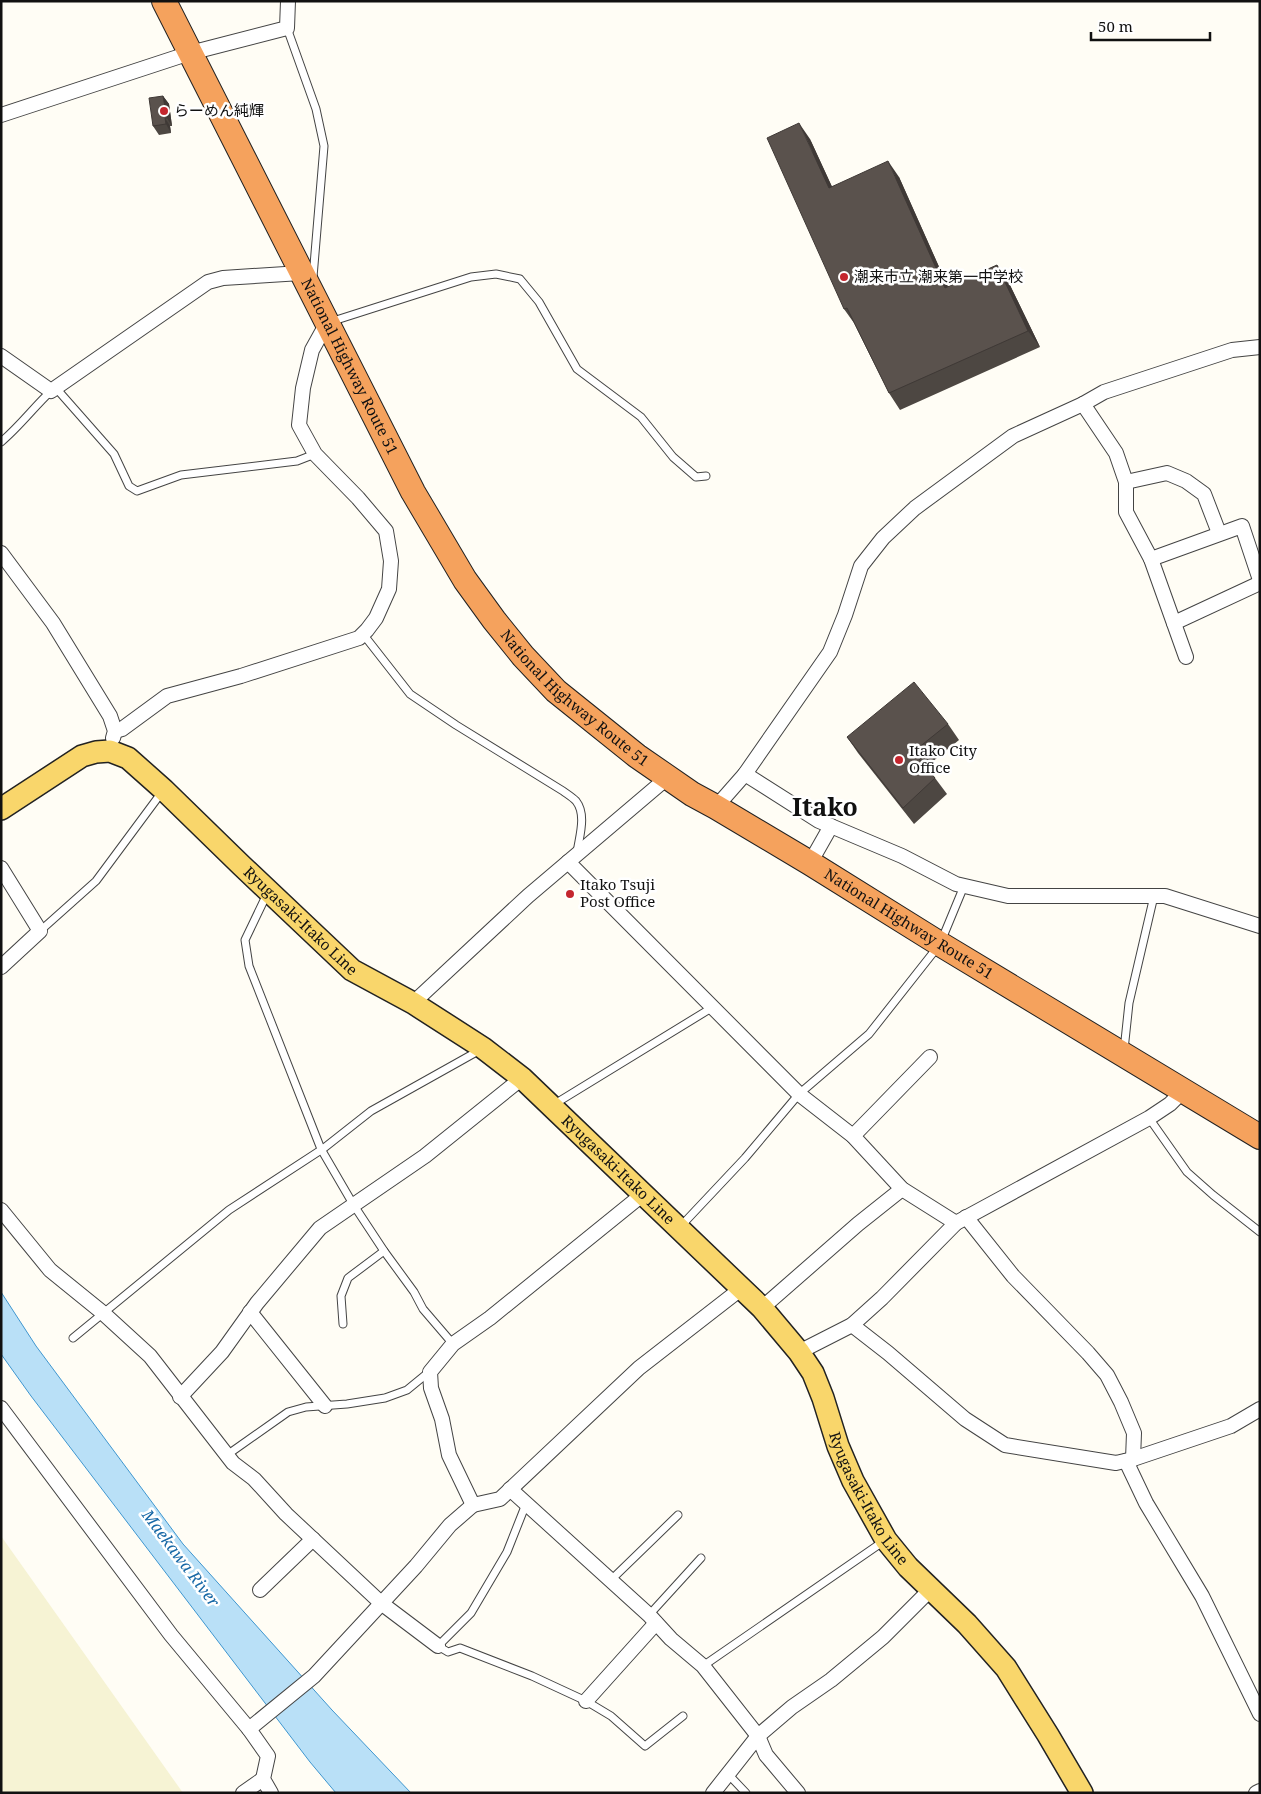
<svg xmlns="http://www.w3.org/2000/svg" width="1261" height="1794" font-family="'Noto Serif','Noto Sans JP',serif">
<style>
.farmland{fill:#f6f3d4}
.water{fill:#b9e0f7;stroke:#3f96cf}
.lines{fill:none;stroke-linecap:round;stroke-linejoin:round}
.lane-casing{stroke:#444;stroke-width:9}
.street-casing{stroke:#444;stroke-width:16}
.primary-casing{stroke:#222;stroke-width:24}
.highway-casing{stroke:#222;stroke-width:26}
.lane{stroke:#fff;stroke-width:7}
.street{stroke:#fff;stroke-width:14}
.primary{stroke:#f9d66b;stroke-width:21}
.highway{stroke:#f5a25d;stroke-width:24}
.wall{fill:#4d4742}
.shaded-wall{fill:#3f3936}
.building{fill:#5a524d;stroke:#3f3936}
.poi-dot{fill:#c4262e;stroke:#fff;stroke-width:2}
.labels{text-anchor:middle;stroke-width:5;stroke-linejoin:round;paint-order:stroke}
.poi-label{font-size:15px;fill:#111;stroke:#fff;text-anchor:start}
.street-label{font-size:15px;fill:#111;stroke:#fff}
.water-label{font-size:16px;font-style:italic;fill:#1768a6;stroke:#fff}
.town-label{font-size:25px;font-weight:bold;fill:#111;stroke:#fff}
</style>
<rect width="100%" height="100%" fill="#fffdf5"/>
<polygon class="farmland" points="1,1536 183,1793 1,1793"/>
<polygon class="water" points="1,1292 36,1346 183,1544 332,1710 411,1793 336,1793 310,1762 31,1396 1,1354"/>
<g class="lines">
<g class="lane-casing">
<g id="lane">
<polyline points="287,28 316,109 324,146 313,277"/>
<polyline points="330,322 471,277 496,274 520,279 539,302 577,369 641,417 673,457 696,477 706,476"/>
<polyline points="55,387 114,454 129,486 137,491 181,475 297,461 315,454"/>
<path d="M 1,442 C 19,427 34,407 51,391"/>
<path d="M 363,634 L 410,694 L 456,725 L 563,791 C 567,794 572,797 576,801 C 587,815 579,837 577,853"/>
<polyline points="267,894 245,940 249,966 321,1149 353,1204 384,1251 414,1292 423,1309 453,1344"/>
<polyline points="40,931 96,881 162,792"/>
<polyline points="1124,1050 1129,1003 1154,896"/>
<polyline points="553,1105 713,1007"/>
<polyline points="1149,1118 1187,1172 1213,1195 1260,1232"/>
<polyline points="680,1227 745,1158 799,1094 869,1034 940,944 964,886"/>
<polyline points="343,1324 341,1296 348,1278 384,1251"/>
<polyline points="73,1338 229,1210 324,1148 371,1111 480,1050"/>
<polyline points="227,1455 288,1412 306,1407 347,1404 385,1398 407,1390 429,1372"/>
<polyline points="526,1504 507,1552 471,1613 438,1646 448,1652 460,1648 532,1676 586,1701 611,1716 645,1746 683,1716"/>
<polyline points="611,1580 678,1515"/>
<polyline points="649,1615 701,1558"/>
<polyline points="703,1666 884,1541"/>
<polyline points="728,1774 746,1793"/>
</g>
</g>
<g class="street-casing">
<g id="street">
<polyline points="1,115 190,53 287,28 288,1"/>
<polyline points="1,356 51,391 208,282 223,278 301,273"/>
<polyline points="1083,404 1116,453 1126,482 1126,512 1151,559 1186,657"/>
<polyline points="1126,482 1167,473 1186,481 1204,494 1219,533"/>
<polyline points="1,553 53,623 110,716 115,731 113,738"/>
<polyline points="1151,559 1242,526 1260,580"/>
<polyline points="1174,623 1260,583"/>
<polyline points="115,731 122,729 167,696 241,676 359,638 367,630 376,618 389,589 391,561 386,531 358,498 315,454 299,425 303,388 312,350 327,323"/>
<polyline points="745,774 819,821 902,856 956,884 1008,896 1165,896 1260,926"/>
<polyline points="716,807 745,774 830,652 845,615 861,566 883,538 915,508 1013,436 1083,404 1104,392 1232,350 1260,347"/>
<polyline points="568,862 799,1094 853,1136 902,1189 956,1223"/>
<polyline points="810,863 831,826"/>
<polyline points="1,868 40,931 1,967"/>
<polyline points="413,1003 528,896 667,778"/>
<polyline points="853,1136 930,1057"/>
<polyline points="642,1195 490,1318 453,1344 430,1372 431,1388 442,1419 449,1455 473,1505 500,1499 639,1368 742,1288"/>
<polyline points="1,1210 50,1270 103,1313 150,1356 233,1463 254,1479 286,1514 381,1603 438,1646"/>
<polyline points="966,1217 1013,1276 1088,1353 1107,1375 1121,1402 1134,1433 1133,1459"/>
<polyline points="762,1308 858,1224 902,1189"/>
<polyline points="250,1312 325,1406"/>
<polyline points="852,1325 888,1353 965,1419 1005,1445 1116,1463 1133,1459 1231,1426 1260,1409"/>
<polyline points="799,1352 852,1325 882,1298 956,1223 1149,1118 1170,1104 1182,1092"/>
<polyline points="180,1397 222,1352 257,1303 320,1228 425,1156 522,1078"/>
<polyline points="1,1408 171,1635 249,1729 268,1756 263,1779 271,1793"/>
<polyline points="1126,1461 1146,1503 1202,1596 1260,1714"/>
<polyline points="510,1489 649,1615 671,1639 703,1666 758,1736 792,1707 831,1680 883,1637 931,1589"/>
<polyline points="260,1590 313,1539"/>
<polyline points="586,1701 656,1623"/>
<polyline points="249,1729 314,1676 416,1566 450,1525 473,1505"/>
<polyline points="243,1793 263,1779"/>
<polyline points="713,1793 758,1736 766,1755 798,1793"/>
<polyline points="1256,1793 1260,1791"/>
</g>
</g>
<g class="primary-casing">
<g id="primary">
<path id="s1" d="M 1,809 L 82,756 L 96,752 L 110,751 L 128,758 L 164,790 L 241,865 L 352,970 L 413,1003 L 483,1048 L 522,1078 L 762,1308 L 799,1352 L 813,1373 L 823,1398 L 838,1446 L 853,1481 L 886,1540 L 908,1567 L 967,1624 L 1006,1668 L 1048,1735 L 1082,1793"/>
</g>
</g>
<g class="highway-casing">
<g id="highway">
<path id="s2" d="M 164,1 L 413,492 L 465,580 L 494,620 L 523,656 L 556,691 L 637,756 L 692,794 L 716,807 L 810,863 L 940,944 L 1260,1137"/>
</g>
</g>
<use href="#lane" class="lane"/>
<use href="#street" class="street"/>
<use href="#primary" class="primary"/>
<use href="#highway" class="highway"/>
</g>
<g class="wall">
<polygon points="163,96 169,104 172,126 170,126 171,133 159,135 153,126"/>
<polygon points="810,139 832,187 899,177 948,287 997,265 1008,281 1040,347 900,410 889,393 854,323 844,309"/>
<polygon points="948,724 959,740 926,767 935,778 947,794 914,824 858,753 847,737"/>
</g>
<g class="shaded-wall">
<polygon points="163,96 169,104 172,126 167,118"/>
<polygon points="165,118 170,126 171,133 166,124"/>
<polygon points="799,123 810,139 840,204 829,188"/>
<polygon points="888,161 899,177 956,305 945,288"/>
<polygon points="997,265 1008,281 1040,347 1028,331"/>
</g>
<g class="building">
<polygon points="163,96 167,118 165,118 166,124 153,126 149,98"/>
<polygon points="799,123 829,188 888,161 945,288 997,265 1028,331 889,393 847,308 844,309 767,138"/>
<polygon points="914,682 948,724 913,752 935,778 903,808 847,737"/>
</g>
<g class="poi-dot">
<circle cx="164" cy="111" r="5"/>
<circle cx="844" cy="277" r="5"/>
<circle cx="899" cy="760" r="5"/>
<circle cx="570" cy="894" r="5"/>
</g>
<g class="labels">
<g class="poi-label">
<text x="174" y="116">らーめん純輝</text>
<text x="854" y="282">潮来市立 潮来第一中学校</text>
<text x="909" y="756">Itako City<tspan x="909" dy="17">Office</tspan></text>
<text x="580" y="890">Itako Tsuji<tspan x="580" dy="17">Post Office</tspan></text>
</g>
<g class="street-label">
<text dy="5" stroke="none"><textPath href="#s2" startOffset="410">National Highway Route 51</textPath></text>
<text dy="5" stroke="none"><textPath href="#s2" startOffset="815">National Highway Route 51</textPath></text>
<text dy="5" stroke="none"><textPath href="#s1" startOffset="382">Ryugasaki-Itako Line</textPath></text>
<text dy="5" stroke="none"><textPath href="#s2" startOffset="1220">National Highway Route 51</textPath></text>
<text dy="5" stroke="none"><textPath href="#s1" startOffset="788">Ryugasaki-Itako Line</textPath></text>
<text dy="5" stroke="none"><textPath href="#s1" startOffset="1208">Ryugasaki-Itako Line</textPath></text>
</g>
<g class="water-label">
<text transform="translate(181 1558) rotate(53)" y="6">Maekawa River</text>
</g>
<g class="town-label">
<text x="825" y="816">Itako</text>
</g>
</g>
<rect width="1261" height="1794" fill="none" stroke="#111111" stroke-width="5"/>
<path d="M1091 32v8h119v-8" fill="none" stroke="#111111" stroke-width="2.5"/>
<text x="1098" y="32" font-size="15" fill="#111111" stroke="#ffffff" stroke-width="4" paint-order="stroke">50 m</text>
</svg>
